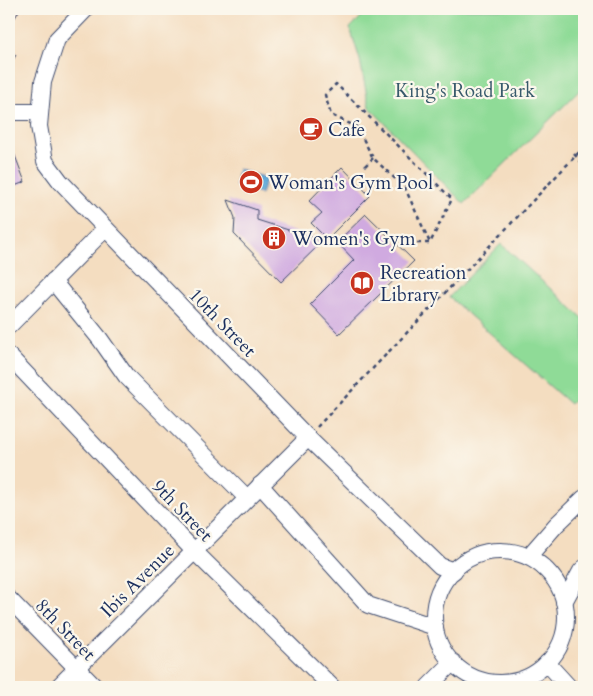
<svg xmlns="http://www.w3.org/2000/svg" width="593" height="696" font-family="Cardo,serif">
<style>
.green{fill:#8fdb97;stroke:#55857a}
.water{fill:#61a9d8;stroke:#3e6c9b}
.building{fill:#d0aae0}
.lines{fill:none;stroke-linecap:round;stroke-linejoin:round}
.street-casing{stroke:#3c496d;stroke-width:18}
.path{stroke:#3c496d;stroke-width:2.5;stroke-dasharray:4 4;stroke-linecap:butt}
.street{stroke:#fff;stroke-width:16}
.labels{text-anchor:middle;stroke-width:4.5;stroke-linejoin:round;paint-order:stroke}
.park-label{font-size:19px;fill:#385a6c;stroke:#fbf7ec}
.poi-label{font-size:19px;fill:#1b2f5e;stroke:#fbf7ec;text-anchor:start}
.street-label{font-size:19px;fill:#1b2f5e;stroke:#fbf7ec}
</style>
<rect width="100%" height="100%" fill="#fbf7ec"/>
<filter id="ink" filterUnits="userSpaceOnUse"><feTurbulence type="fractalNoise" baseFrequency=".02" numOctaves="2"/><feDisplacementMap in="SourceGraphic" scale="10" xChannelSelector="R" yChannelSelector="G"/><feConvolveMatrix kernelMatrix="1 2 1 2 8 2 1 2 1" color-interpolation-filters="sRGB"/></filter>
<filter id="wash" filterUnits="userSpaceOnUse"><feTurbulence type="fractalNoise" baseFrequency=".0096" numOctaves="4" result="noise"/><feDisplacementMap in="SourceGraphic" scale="20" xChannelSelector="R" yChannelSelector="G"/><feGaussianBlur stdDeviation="1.12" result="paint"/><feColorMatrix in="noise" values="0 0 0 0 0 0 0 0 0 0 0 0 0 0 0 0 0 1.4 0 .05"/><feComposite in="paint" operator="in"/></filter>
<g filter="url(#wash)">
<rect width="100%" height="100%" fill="#f4ddc0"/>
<g class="green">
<polygon points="369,9 584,9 584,86 464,204 369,107 360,60 350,28"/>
<polygon points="501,244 584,319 584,388 570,404 449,297"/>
</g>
<polygon class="water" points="238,169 267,178 261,194 235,185"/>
<g id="blocks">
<g class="building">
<polygon points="9,9 20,9 9,28"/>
<polygon points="9,51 16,55 9,67"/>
<polygon points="9,140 25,182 9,188"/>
<polygon points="342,167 370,196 327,239 311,223 322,213 309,201"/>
<polygon points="228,200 257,210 257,220 323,241 281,282 234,234 235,218"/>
<polygon points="366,214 414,261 339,334 310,304 354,260 337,242"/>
</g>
</g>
</g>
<g filter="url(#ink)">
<use href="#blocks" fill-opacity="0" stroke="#3c496d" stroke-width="1"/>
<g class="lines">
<g class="street-casing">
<g id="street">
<polyline points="86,9 57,39 43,82 39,126 45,161 60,181 308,438 440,566 454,571"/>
<polyline points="9,112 40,112"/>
<polyline points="53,281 100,339 126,376 247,498"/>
<polyline points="9,326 105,229"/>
<polyline points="9,356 194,551 332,687"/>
<polyline points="260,485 368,605 435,627"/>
<circle cx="500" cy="617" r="66"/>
<polyline points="528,557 556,525 584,498"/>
<polyline points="9,599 95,687"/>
<polyline points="564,602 581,571 584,568"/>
<polyline points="547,663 569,687"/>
<polyline points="58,687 308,438"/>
<polyline points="428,687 453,662"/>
</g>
</g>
<g class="path">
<polyline points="574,154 584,165"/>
<polyline points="365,166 373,158"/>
<polyline points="409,243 430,243 452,199 336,84 325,95 331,115 357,127 373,158 405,188 430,243"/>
<polyline points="317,427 584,147"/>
</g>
<use href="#street" class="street"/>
</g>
</g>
<defs>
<g id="cafe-disc" transform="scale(1.25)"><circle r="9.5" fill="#c8321e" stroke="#fbf7ec"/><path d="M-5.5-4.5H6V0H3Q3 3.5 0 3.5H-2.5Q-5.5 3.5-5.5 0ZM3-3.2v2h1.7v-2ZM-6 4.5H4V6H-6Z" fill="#fff"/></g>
<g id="stadium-disc" transform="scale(1.25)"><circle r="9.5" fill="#c8321e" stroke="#fbf7ec"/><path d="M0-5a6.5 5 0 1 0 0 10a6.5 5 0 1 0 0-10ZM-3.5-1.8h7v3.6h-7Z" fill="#fff"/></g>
<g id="building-disc" transform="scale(1.25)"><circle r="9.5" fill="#c8321e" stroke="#fbf7ec"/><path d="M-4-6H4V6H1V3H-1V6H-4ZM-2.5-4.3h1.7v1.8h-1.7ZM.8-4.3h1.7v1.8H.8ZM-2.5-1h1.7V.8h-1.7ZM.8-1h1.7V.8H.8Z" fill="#fff"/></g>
<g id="library-disc" transform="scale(1.25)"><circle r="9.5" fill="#c8321e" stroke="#fbf7ec"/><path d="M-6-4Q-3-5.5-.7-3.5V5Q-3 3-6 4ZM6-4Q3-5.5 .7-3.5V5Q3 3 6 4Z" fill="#fff"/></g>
</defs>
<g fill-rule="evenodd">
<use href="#cafe-disc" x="311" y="129"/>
<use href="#stadium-disc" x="251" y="182"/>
<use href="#building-disc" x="274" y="238"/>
<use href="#library-disc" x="362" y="283"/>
</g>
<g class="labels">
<g class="park-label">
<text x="465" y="97">King's Road Park</text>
</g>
<g class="poi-label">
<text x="328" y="136">Cafe</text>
<text x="268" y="189">Woman's Gym Pool</text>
<text x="292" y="245">Women's Gym</text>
<text x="380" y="279">Recreation<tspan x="380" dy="22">Library</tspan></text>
</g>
<g class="street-label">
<text transform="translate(223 322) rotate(46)" y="7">10th Street</text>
<text transform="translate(183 510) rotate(46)" y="7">9th Street</text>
<text transform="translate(137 580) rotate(-45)" y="7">Ibis Avenue</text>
<text transform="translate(66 629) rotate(46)" y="7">8th Street</text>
</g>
</g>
<rect width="593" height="696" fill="none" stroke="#fbf7ec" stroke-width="30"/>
</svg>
